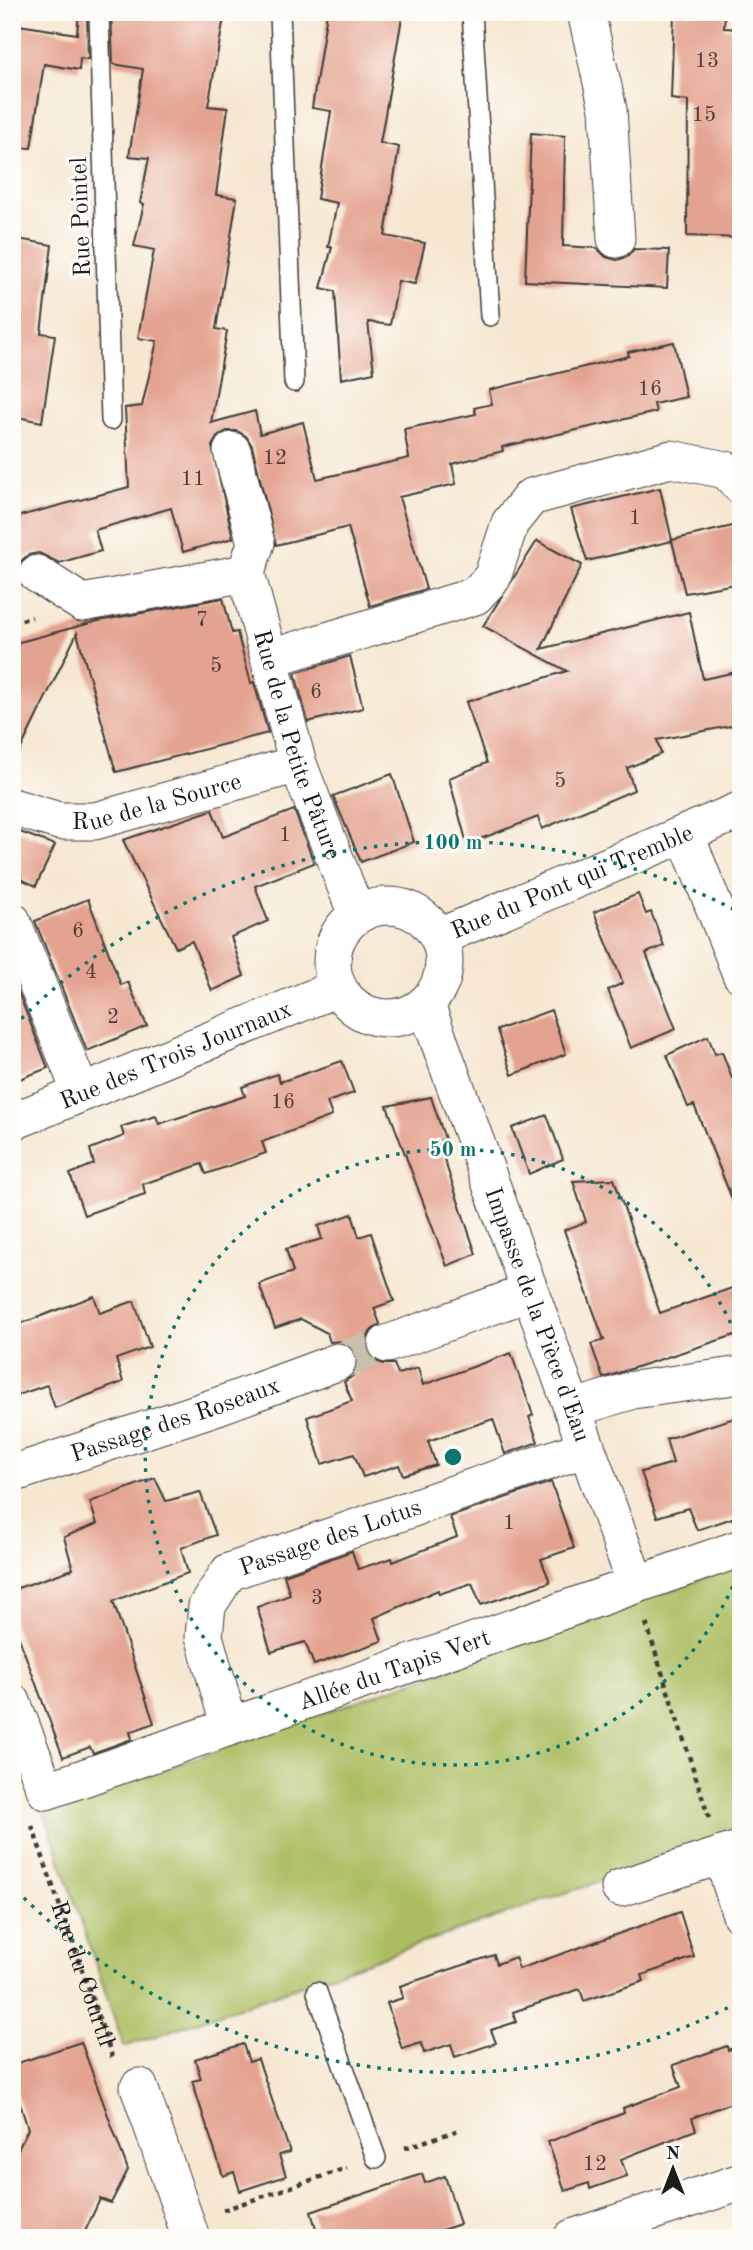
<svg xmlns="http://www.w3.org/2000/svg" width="753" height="2250" font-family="'Old Standard TT',serif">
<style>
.green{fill:#abbd61;stroke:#646c3e;stroke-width:2}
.building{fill:#e4a390}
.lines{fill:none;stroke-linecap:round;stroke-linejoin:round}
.minor-tunnel{stroke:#cabead;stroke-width:37;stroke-dasharray:37 18;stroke-linecap:butt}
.service-casing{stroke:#3d3a37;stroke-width:22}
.minor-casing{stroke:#3d3a37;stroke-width:39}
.path{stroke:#3d3a37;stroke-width:4.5;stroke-dasharray:5 5;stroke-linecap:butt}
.service{stroke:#fff;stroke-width:19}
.minor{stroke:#fff;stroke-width:37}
.ring{fill:none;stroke:#0f766e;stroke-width:3.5;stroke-dasharray:3.5 7}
.labels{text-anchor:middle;stroke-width:6;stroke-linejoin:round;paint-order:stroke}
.number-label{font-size:21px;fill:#4e3e39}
.street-label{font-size:24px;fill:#1c1c1c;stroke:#fdfcf7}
.centre{fill:#0f766e;stroke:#fdfcf7;stroke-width:3.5}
.ring-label{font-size:21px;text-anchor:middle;font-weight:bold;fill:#0f766e;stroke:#fdfcf7;stroke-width:6;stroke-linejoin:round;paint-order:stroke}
</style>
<rect width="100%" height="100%" fill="#fdfcf7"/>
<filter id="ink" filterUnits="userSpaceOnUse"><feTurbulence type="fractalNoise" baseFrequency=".0143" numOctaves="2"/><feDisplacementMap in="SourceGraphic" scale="14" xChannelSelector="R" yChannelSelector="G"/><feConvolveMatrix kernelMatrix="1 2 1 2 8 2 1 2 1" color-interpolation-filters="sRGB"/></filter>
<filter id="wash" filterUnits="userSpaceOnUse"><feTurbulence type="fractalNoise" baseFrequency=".00686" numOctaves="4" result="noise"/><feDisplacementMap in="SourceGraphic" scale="28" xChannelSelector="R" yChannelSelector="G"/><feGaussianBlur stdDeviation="1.57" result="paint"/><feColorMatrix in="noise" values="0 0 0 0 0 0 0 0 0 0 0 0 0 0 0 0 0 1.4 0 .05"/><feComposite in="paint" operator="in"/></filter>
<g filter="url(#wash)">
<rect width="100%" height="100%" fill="#f6e7d1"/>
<polygon class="green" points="741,1565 741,1832 124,2047 44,1812"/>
<g id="blocks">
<g class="building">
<polygon points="79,12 87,12 88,59 80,58 79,70 44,64 31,148 12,147 12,24 77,34"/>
<polygon points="111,12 225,12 208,106 228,108 216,195 237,198 216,329 227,331 211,423 255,411 260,434 303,422 317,479 409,458 404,429 476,414 474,408 492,404 489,390 629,356 628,352 674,342 686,397 654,404 656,412 502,447 503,451 452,464 456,484 399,497 426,589 370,606 348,527 276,545 252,446 246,436 237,431 227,431 218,436 212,446 233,538 183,552 171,508 95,530 101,551 59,563 39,553 28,555 19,563 16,575 12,576 12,518 129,487 125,408 142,406 157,341 138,338 154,250 134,246 144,204 140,203 149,158 129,156 143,69 113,64"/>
<polygon points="327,12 403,12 380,143 399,147 385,236 425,243 415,284 398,281 390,325 368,322 374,372 341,379 335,291 321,288 332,247 328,247 337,203 317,199 331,111 312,108"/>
<polygon points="674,12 725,12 724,28 741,29 741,238 687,236 688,101 671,99"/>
<polygon points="531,133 565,136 563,246 597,248 606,257 617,260 627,257 634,249 669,250 667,288 525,281"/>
<polygon points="12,238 52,245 41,333 55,335 42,422 12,416"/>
<polygon points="660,488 672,540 741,524 741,583 685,593 672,541 587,561 571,509"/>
<polygon points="537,541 582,565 541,649 689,612 703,679 741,671 741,724 657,740 661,754 627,768 634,790 542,829 538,817 467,844 449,778 487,763 466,702 567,671 483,626"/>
<polygon points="223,598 232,633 237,632 251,683 254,682 268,733 116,772 77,633 12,767 12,644 98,621"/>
<polygon points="350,656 363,708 308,722 295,673"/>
<polygon points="392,774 414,842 361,862 333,796"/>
<polygon points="212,810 223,837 294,810 314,863 255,886 268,921 231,937 244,976 212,991 192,941 176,948 123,840"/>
<polygon points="12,829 55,845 36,886 12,875"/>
<polygon points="638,894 646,914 651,912 664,946 646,953 676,1029 631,1048 608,990 623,983 594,912"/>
<polygon points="88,899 121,985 128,982 147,1026 87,1051 35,921"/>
<polygon points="13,979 48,1068 12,1082 12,979"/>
<polygon points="551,1010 566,1054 512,1075 497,1030"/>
<polygon points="708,1036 715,1054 722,1052 732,1078 741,1076 739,1216 694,1105 688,1107 667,1055"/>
<polygon points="342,1061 354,1093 327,1102 332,1116 262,1142 266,1153 206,1174 202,1164 143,1184 145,1194 84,1215 70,1174 94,1164 90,1149 124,1136 121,1127 156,1116 159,1124 245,1096 242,1087 277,1074 280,1082"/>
<polygon points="431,1097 445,1139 438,1141 476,1254 447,1266 387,1106"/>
<polygon points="547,1115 563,1159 529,1174 512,1128"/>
<polygon points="614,1179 660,1313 741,1285 741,1333 603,1378 591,1344 604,1340 564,1230 586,1222 573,1181"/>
<polygon points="352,1214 359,1237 371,1233 394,1301 374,1308 380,1324 371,1331 366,1341 367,1351 373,1360 383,1364 394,1364 398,1374 418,1368 423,1385 511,1353 533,1415 529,1417 538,1442 505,1454 493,1419 428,1441 436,1465 403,1475 399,1465 363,1477 354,1454 322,1464 307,1417 352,1401 344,1382 354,1375 358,1365 357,1355 350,1345 340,1341 330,1342 327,1333 301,1319 275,1328 259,1284 293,1272 286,1249 322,1239 318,1226"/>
<polygon points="94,1296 100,1313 134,1301 150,1347 116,1359 123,1382 55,1408 47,1385 12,1397 12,1327"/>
<polygon points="741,1416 741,1515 697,1530 688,1508 657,1517 641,1472 673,1463 666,1439"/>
<polygon points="155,1478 166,1501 200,1492 216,1535 181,1548 188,1573 113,1601 154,1723 130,1732 132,1739 93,1753 90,1747 63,1757 12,1619 12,1590 73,1569 64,1537 97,1524 90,1502"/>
<polygon points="551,1482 574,1548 541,1559 550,1582 481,1605 472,1583 439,1594 438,1590 374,1618 382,1641 314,1665 305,1642 271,1652 257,1607 290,1595 284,1575 352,1551 358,1569 392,1558 393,1562 457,1537 450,1517"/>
<polygon points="680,1912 694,1957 642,1975 644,1981 584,2001 580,1989 513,2012 516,2022 491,2030 496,2043 455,2057 451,2044 424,2053 421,2043 402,2049 387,2003 403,1998 400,1986 494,1955 497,1964 515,1957 519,1969"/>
<polygon points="81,2042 128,2170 111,2203 100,2199 82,2238 12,2238 12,2162 28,2129 12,2078 12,2065"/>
<polygon points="243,2044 249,2062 258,2059 290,2152 279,2155 286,2176 240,2191 234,2172 223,2176 192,2081 201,2079 195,2059"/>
<polygon points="727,2046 728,2050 741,2046 741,2099 692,2118 696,2130 621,2159 627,2176 590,2189 589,2183 565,2191 548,2142 624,2113 623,2108 681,2087 673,2065"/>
<polygon points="422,2174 425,2183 445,2176 460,2224 442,2230 444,2238 319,2238 311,2212"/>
</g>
</g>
</g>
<g filter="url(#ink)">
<use href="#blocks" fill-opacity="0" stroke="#3d3a37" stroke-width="2"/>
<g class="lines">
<polyline class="minor-tunnel" points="337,1362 387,1344"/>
<g class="service-casing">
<g id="service">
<polyline points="99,12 111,420"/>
<polyline points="280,12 294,382"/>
<polyline points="472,12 490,316"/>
<polyline points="317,1992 376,2158"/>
</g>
</g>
<g class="minor-casing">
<g id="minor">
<polyline points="586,12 608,109 616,239"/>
<path id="s2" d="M 232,451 L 256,543 L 246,573 L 298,764 L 357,915"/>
<polyline points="37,574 82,603 246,573"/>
<polyline points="271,658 475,596 492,578 510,523 531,497 671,459 726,470 741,486"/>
<path id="s3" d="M 12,807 L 59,821 L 95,821 L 298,764"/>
<polyline points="685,834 741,974"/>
<circle cx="388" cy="962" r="56"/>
<polyline points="12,921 81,1093"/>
<path id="s4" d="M 439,937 L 741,810"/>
<path id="s5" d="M 426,1005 L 636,1584"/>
<path id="s6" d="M 12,1122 L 337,988"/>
<polyline points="387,1344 530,1292"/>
<polyline points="572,1409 633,1390 741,1375"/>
<path id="s7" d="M 12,1474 L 218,1406 L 337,1362"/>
<path id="s8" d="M 12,1702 L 46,1791 L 741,1548"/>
<path id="s9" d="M 229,1725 L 204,1636 L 207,1606 L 229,1572 L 586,1448"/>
<polyline points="722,1855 741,1915"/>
<polyline points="620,1888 741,1849"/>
<polyline points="139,2087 191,2238"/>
<polyline points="572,2238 741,2182"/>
</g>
</g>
<g class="path">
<polyline points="12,623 32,617"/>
<polyline points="646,1623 709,1818"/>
<path id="s1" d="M 32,1826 L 113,2059"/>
<polyline points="405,2148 462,2129"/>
<polyline points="223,2210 347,2168"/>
</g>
<use href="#service" class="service"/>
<use href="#minor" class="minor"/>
</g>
</g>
<g class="ring">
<path d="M741 1567A308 308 0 1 1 741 1347"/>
<path d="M737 2003A615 615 0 0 1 14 1888M14 1026A615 615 0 0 1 737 911"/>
</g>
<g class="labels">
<g class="number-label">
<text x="707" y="67">13</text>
<text x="704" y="121">15</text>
<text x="650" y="395">16</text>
<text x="275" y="464">12</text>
<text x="193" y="485">11</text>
<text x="635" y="524">1</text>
<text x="202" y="626">7</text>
<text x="216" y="672">5</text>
<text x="316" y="698">6</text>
<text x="560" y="787">5</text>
<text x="285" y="841">1</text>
<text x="78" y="937">6</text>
<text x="91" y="978">4</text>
<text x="113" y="1023">2</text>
<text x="283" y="1108">16</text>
<text x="509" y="1529">1</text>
<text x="317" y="1604">3</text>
<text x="595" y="2170">12</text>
</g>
<g class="street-label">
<text transform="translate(80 217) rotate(-92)" y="8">Rue Pointel</text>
<text dy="8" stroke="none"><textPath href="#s2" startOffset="306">Rue de la Petite Pâture</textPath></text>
<text dy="8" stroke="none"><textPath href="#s3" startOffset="149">Rue de la Source</textPath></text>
<text dy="8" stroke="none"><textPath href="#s4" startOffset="144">Rue du Pont qui Tremble</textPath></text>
<text dy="8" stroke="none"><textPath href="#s6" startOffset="177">Rue des Trois Journaux</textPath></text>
<text dy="8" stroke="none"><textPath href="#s5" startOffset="329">Impasse de la Pièce d'Eau</textPath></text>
<text dy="8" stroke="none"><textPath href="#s7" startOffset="172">Passage des Roseaux</textPath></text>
<text dy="8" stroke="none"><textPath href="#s9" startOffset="270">Passage des Lotus</textPath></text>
<text dy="8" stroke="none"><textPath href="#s8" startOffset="464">Allée du Tapis Vert</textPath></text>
<text dy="8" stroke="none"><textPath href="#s1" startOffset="156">Rue du Courtil</textPath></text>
</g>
</g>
<circle cx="453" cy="1457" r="10" class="centre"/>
<g class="ring-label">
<text x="453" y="849">100 m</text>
<text x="453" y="1156">50 m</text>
</g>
<rect width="753" height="2250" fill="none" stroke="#fdfcf7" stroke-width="42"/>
<g transform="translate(673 2169)" stroke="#fdfcf7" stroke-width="5" paint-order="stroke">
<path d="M0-5L12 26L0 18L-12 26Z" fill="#1c1c1c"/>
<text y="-10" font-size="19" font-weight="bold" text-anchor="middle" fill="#1c1c1c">N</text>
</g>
</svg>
